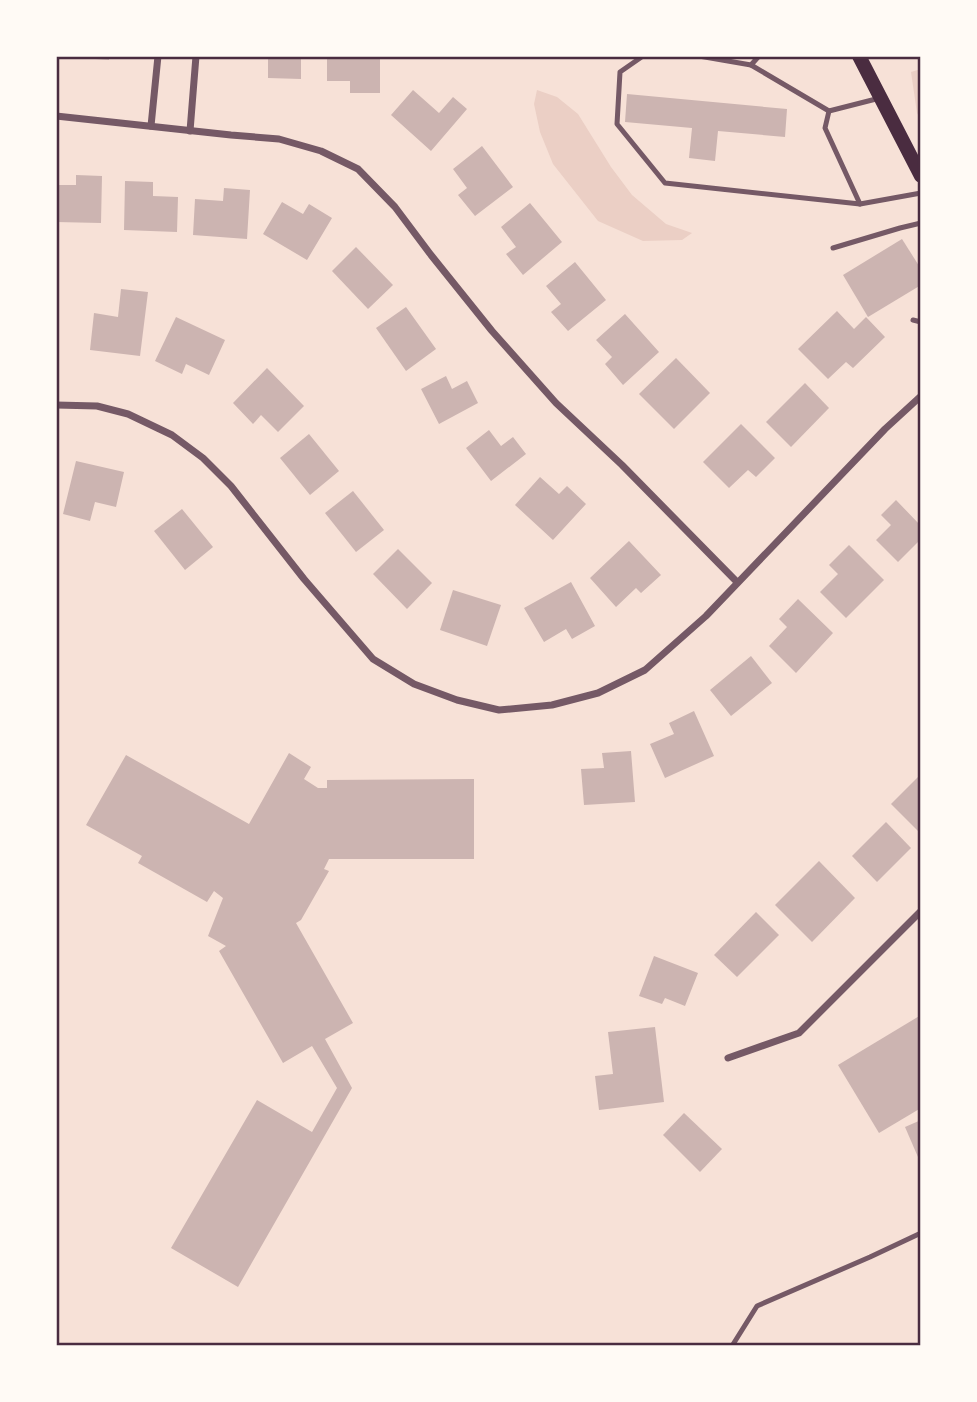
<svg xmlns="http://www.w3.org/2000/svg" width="977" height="1402" font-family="Mulish,sans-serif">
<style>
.green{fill:#ebcfc5}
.building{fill:#ccb4b1}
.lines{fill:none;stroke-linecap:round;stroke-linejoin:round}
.service{stroke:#755966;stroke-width:5}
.minor{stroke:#755966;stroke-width:7}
.secondary{stroke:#4a2c40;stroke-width:14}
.neatline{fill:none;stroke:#4a2c40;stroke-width:2.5}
</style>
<rect width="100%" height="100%" fill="#f7e1d7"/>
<g class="green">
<polygon points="921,69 921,120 917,113 911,72"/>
<polygon points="537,90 557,97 578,114 611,167 632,195 666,224 692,233 682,240 643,241 598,221 553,164 540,132 534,104"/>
</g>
<g class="building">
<polygon points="81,56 109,56 109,60 81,58"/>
<polygon points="268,56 301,56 301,79 268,78"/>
<polygon points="327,56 380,56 380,93 350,93 350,81 327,81"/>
<polygon points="413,90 439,113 453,97 467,109 431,151 391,115"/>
<polygon points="627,94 787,109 785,137 718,131 715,161 689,158 692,128 625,122"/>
<polygon points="482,146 513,187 475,216 458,195 467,188 453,169"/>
<polygon points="76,175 102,176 101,223 56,222 56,185 76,185"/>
<polygon points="125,181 153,182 153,196 178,197 177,232 124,230"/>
<polygon points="224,188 250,190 247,239 193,235 195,199 223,201"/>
<polygon points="282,202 303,214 309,204 332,218 307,260 263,234"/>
<polygon points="530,203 562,242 523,275 506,254 516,247 501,227"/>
<polygon points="902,239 921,269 921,285 868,317 843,275"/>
<polygon points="356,247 393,285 368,309 332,271"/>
<polygon points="575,262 606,300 568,331 551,312 561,304 546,286"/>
<polygon points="121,289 148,292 140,356 90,350 94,313 118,317"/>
<polygon points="406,307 436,349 406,371 376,328"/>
<polygon points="837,311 854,329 866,317 885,337 853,368 846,362 828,379 798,349"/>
<polygon points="625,314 659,352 623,385 605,364 612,357 596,340"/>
<polygon points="176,317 225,340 209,375 186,364 182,374 155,361"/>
<polygon points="676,358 710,393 674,429 639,394"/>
<polygon points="267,368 304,406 278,432 261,415 253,424 233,403"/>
<polygon points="446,376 452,389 467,381 478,403 439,424 421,389"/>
<polygon points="805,383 829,408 791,447 766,422"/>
<polygon points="741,424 775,458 756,477 748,470 729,488 703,462"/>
<polygon points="489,430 501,446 513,437 526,454 491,481 466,448"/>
<polygon points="309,434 339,471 310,495 280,458"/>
<polygon points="76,461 124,472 116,507 95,502 90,521 63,514"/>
<polygon points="540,477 559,494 567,486 586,504 553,540 515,505"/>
<polygon points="353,491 384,530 356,552 325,513"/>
<polygon points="896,500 921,526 921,539 898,562 876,540 891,525 881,515"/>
<polygon points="182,509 213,547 185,570 154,531"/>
<polygon points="629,541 661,575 641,593 636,588 616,607 590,578"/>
<polygon points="849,545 884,580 846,618 820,592 838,574 829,565"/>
<polygon points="398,549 432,583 407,609 373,574"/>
<polygon points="571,582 595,626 572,639 566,629 544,642 524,608"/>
<polygon points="453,590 501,605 487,646 440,630"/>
<polygon points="798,599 833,633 796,673 769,646 787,627 779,619"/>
<polygon points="751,656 772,683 731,716 710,690"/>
<polygon points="694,711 714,756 665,778 650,744 674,734 669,723"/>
<polygon points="631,751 635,802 584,805 581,769 604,768 602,753"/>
<polygon points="289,753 311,767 304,779 318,788 327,788 327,780 474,779 474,859 329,859 324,869 329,871 301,920 296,923 353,1023 325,1039 352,1088 238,1287 171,1248 257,1100 312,1132 337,1088 312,1046 283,1063 219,951 226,946 208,936 223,898 214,891 207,902 138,863 142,856 86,825 126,755 249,824"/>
<polygon points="921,774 921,834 891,804"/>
<polygon points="886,822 911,848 877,882 852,856"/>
<polygon points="819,861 855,898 812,942 775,905"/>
<polygon points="756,912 779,935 737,977 714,955"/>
<polygon points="654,956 698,973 685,1006 665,998 662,1004 639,996"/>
<polygon points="921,1015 921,1108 879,1133 838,1065"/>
<polygon points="655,1027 664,1102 599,1110 595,1076 613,1074 608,1032"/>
<polygon points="684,1113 722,1149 700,1172 663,1135"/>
<polygon points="921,1120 921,1164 905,1127"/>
</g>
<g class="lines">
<g class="service">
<polyline points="643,56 620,72 617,124 665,183 860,204 921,193"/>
<polyline points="699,56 751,65 759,56"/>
<polyline points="751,65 829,111"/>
<polyline points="860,204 825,128 829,111 880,98"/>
<polyline points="833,248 900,228 921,223"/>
<polyline points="913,320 921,322"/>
<polyline points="732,1346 757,1306 870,1257 921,1233"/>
</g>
<g class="minor">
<polyline points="56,116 231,135 279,139 321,151 358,169 395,207 431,255 492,331 556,403 622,465 737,582"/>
<polyline points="151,126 158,56"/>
<polyline points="190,131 196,56"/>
<polyline points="56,405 97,406 128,414 172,435 203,458 231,486 304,579 373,659 414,684 457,700 499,710 552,705 598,693 645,670 706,616 885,429 921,396"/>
<polyline points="728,1058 799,1033 921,911"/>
</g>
<polyline class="secondary" points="859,56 921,176"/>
</g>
<rect width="977" height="1402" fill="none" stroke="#fffaf5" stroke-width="116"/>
<rect x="58" y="58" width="861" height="1286" class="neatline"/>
</svg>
